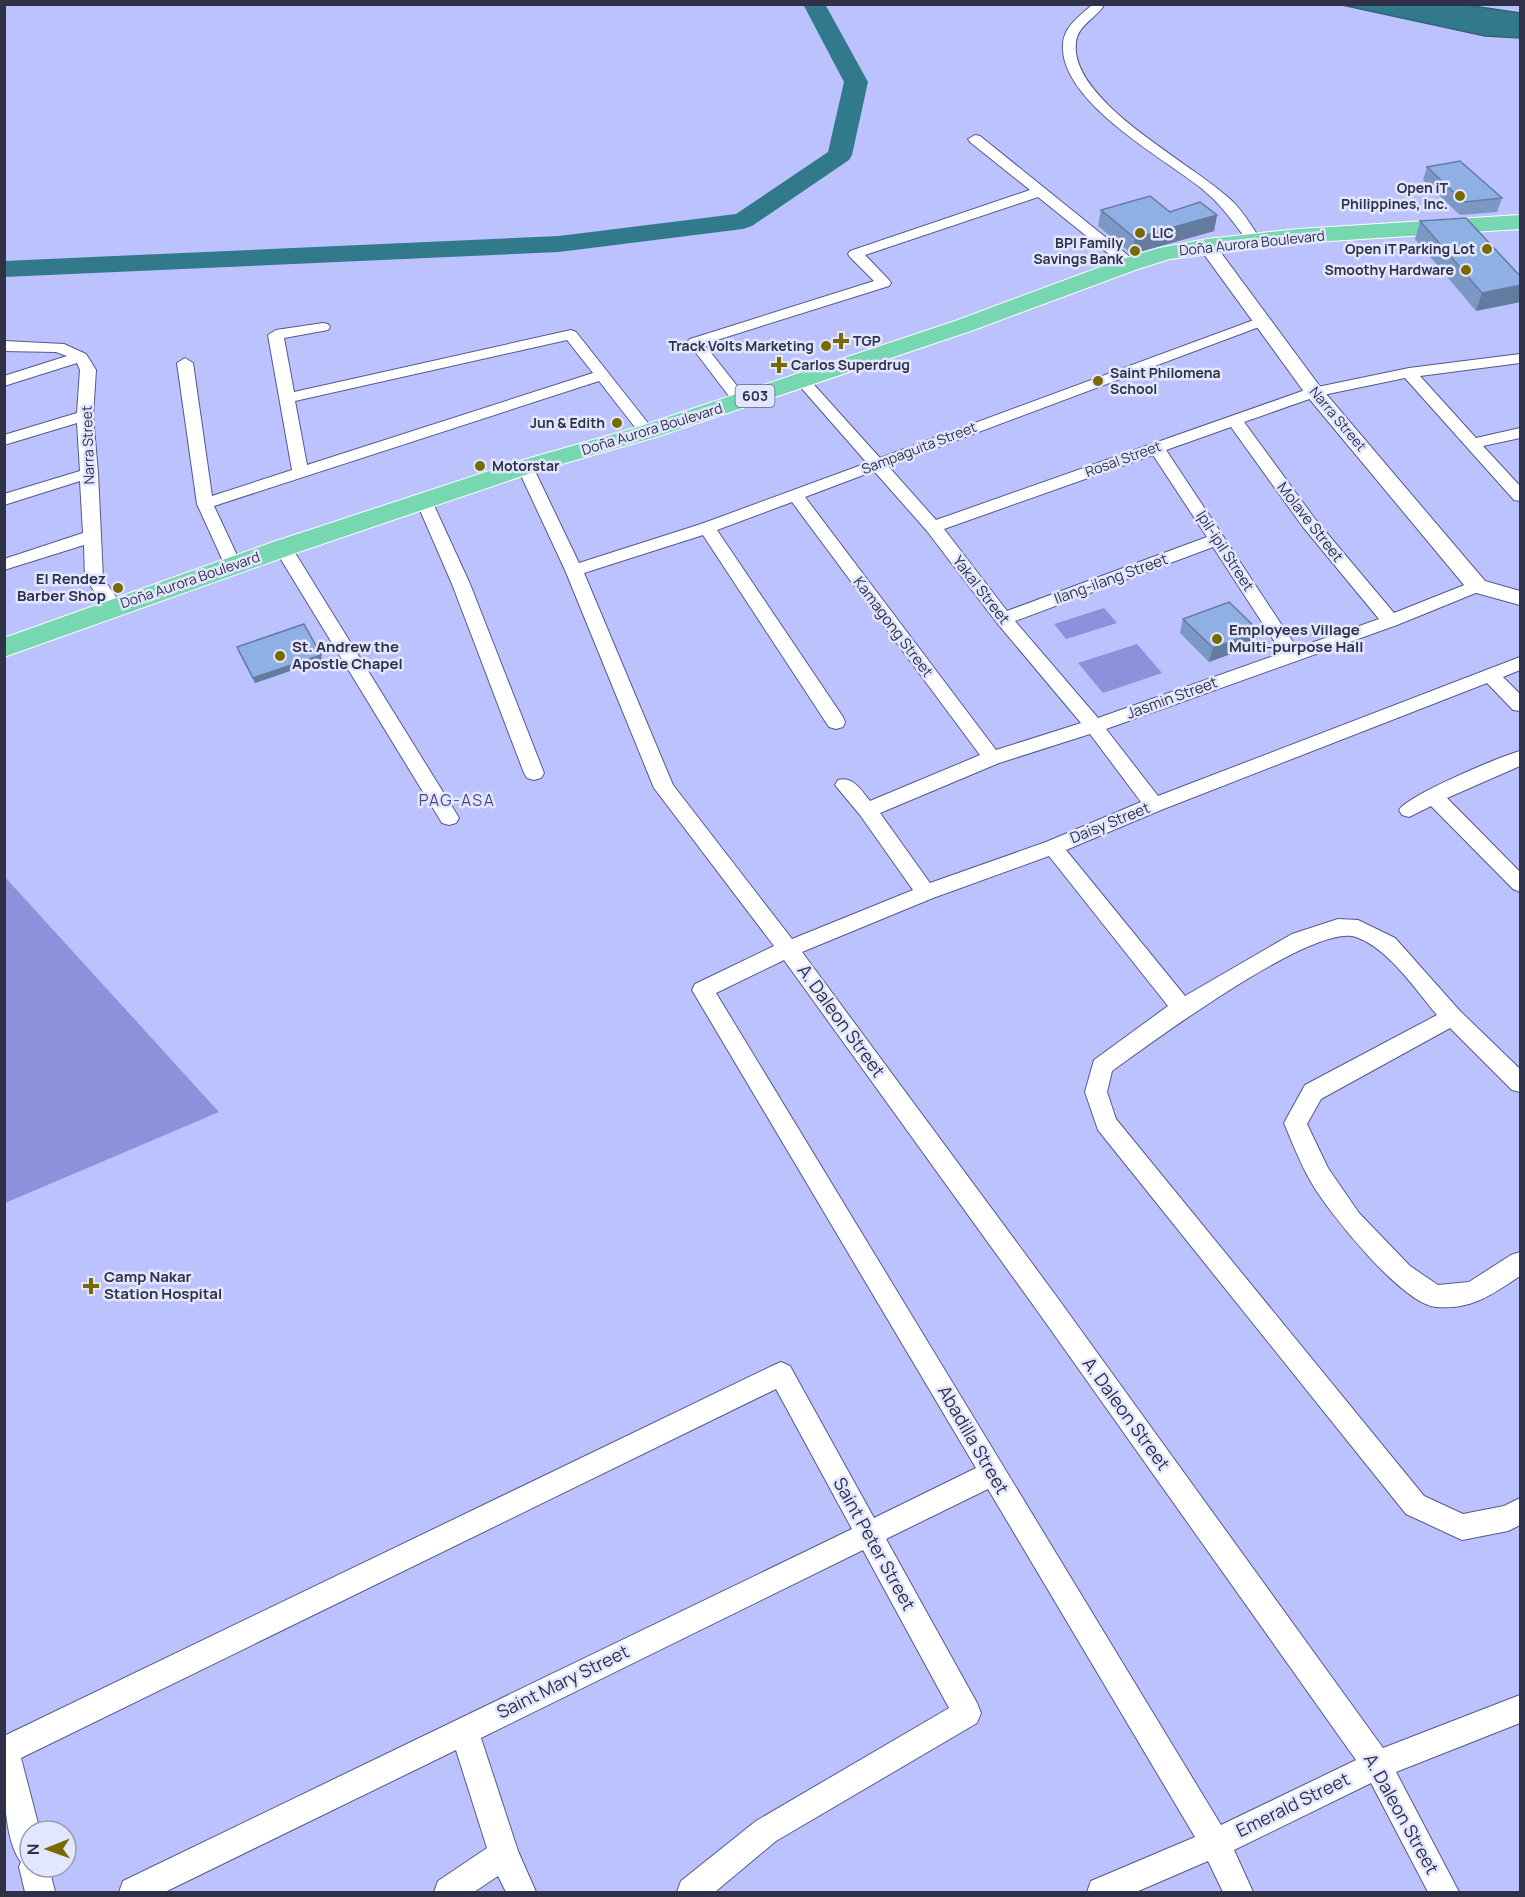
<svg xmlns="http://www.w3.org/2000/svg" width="1525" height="1897" font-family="Manrope,sans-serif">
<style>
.green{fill:#8b92db}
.water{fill:#33798c;stroke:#326378;stroke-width:1.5}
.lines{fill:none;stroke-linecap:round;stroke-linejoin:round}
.river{fill:#33798c;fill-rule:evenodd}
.minor-casing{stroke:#55598d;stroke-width:2}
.tertiary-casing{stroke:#55598d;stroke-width:2}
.primary-casing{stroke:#fff;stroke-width:2}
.minor{fill:#fff;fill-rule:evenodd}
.tertiary{fill:#fff;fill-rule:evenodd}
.primary{fill:#76d7b0;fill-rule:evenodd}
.wall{fill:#7b97c4}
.shaded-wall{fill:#647ba0}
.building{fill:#8fb0e4;stroke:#647ba0;stroke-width:1.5}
.poi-dot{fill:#786900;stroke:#e2e6fe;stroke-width:2}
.labels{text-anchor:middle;stroke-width:5;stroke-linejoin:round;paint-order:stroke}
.far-poi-label{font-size:14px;font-weight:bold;fill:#2e3148;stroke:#e2e6fe;text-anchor:end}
.far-street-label{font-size:14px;fill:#2e3148;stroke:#e2e6fe}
.shield{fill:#e2e6fe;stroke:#64677f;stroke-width:1.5}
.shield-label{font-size:14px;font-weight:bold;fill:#2e3148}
.street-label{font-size:15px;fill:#2e3148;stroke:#e2e6fe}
.poi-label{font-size:15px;font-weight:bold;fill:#2e3148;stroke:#e2e6fe;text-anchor:start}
.neighbourhood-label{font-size:16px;letter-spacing:1.5px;fill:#484c7f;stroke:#e2e6fe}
.near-street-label{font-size:18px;fill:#2e3148;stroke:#e2e6fe}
</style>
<rect width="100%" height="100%" fill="#bbc2fd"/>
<g class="green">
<polygon points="1104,608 1117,623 1066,639 1054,624"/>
<polygon points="1137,644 1162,673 1103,693 1078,663"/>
<polygon points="4,876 219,1112 5,1203 4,1203"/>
</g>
<polygon class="water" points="1342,5 1466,5 1520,13 1520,38 1485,36"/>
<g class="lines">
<polygon class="river" points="803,4 825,4 868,82 852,155 849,160 752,226 743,229 559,252 4,277 4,261 559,236 736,214 828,152 844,82"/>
<g class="minor-casing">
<g id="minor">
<path d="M 1093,4 L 1101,4 L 1103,7 C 1094,19 1078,26 1076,42 C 1068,101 1194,164 1231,200 C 1243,211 1252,227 1261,240 L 1259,243 L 1249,243 C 1234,223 1221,204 1201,188 C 1162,157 1059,101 1063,44 C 1064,26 1081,15 1093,4 Z"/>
<polygon points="975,135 980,136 1135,261 1137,264 1135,267 1125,267 1038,197 865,255 889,280 891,283 889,286 704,344 749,401 747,404 735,404 690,345 687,342 690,339 874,281 850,257 848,254 850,251 1030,190 970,142 968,139"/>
<path d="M 1262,317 L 1267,318 L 1269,321 L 1267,324 L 888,466 L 936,520 L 1308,389 L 1409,368 L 1520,354 L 1520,363 L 1420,376 L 1476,438 L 1520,428 L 1520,438 L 1483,446 L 1520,486 L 1520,501 L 1514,500 L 1405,378 L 1318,396 L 1244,422 L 1315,519 L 1394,613 L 1477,580 L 1483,582 L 1486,586 L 1483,590 L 1397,625 L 1106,729 L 1158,796 L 1520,657 L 1520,670 L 1503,677 L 1520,694 L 1520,711 L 1513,710 L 1487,683 L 1161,810 L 1066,850 L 1185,996 L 1292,934 L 1338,919 L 1358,920 L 1395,938 L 1460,1011 L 1520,1069 L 1520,1092 L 1512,1090 L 1450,1028 L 1321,1099 L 1307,1124 L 1328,1168 L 1359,1213 L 1410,1266 L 1438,1285 L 1469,1282 L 1511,1255 L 1520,1252 L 1520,1276 C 1493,1294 1472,1310 1436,1307 C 1402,1304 1328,1212 1311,1182 C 1300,1163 1292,1142 1284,1123 L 1305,1085 L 1437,1015 C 1415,989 1388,948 1356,937 C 1314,922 1151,1043 1112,1071 L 1107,1092 L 1116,1119 L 1424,1496 L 1463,1514 L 1504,1506 L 1520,1498 L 1520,1525 L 1508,1531 L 1462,1540 L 1406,1514 L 1098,1130 L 1085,1092 L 1094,1060 L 1168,1006 L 1049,856 L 933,898 L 802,952 L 1054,1293 L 1383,1748 L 1520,1695 L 1520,1723 L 1396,1772 L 1459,1892 L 1428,1892 L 1371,1783 L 1234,1850 L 1253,1892 L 1223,1892 L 1208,1861 L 1136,1892 L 1087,1892 L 1091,1881 L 1195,1837 L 988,1489 L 886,1539 L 977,1703 L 981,1713 L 977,1723 L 776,1841 L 715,1892 L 677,1892 L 681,1881 L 756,1821 L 949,1708 L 863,1550 L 481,1738 L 518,1851 L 536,1892 L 506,1892 L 498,1876 L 474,1892 L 434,1892 L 438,1881 L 487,1848 L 456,1750 L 165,1892 L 119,1892 L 123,1881 L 852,1529 L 776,1389 L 21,1758 L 40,1831 L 30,1831 L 30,1867 L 49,1867 L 55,1892 L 25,1892 L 19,1867 L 21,1862 C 1,1836 4,1769 4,1736 L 772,1366 L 781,1362 L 790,1366 L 874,1518 L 976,1468 L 692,990 L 695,984 L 774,946 L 654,788 L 565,570 L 517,467 L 519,464 L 531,464 L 533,467 L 579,563 L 701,524 L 867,463 L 797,383 L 794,380 L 797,377 L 807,377 L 880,458 ZM 1231,427 L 1303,527 L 1379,619 L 1297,648 L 1166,450 ZM 1153,455 L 1207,537 L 1007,611 L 944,529 ZM 874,471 L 927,531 L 997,623 L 1081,723 L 996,750 L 805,497 ZM 792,502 L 980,755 L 870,801 C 861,790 853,776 838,780 L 835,785 L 860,815 L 913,890 L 792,939 L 673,785 L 584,573 L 703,535 L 829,727 L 836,729 L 843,727 L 845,722 L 843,717 L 717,530 ZM 1213,547 L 1282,653 L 1098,718 L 1015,621 ZM 1090,734 L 1141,802 L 1046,842 L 930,883 L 880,813 L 999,763 ZM 784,960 L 1036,1309 L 1356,1760 L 1221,1825 L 716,993 Z"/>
<path d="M 323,323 L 328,324 L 330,327 L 328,330 L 284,338 L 294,392 L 571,330 L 576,332 L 655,432 L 647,437 L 641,435 L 599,381 L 214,506 L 242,566 L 239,570 L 227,570 L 197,504 L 177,363 L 185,358 L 193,363 L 212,496 L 292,470 L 268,335 L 276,330 ZM 567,340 L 593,373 L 307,465 L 295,401 Z"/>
<polygon points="4,341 64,344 86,354 96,370 93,416 98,473 103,578 123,607 120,611 108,611 85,578 84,545 4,570 4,559 83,533 80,481 4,505 4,494 80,471 77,423 4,445 4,435 77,413 80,370 77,363 4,386 4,376 67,356 56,352 4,351"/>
<polygon points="424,496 430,497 432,501 470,584 544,773 541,778 534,780 527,778 524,773 452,584 416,501 418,497"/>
<polygon points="283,543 289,544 292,548 456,813 459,818 456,823 449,825 442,823 274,548 277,544"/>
<path d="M 1520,751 L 1520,766 L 1447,798 L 1520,872 L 1520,892 L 1513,889 L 1431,806 L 1409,817 L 1402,815 L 1399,810 C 1408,795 1499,757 1520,751 Z"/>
</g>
</g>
<g class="tertiary-casing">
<polygon id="tertiary" points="1207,241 1213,242 1321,388 1485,581 1520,591 1520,605 1469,591 1307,396 1198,246 1201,242"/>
</g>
<g class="primary-casing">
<polygon id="primary" points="1520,215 1520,229 1298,243 1170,259 1138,269 971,331 656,437 534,472 293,554 4,657 4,638 273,542 516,462 638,427 955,321 1122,259 1159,248 1207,239 1298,229"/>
</g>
<use href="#minor" class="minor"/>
<use href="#tertiary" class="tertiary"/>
<use href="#primary" class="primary"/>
</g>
<g class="wall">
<polygon points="1427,167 1502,198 1497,212 1460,215 1423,180"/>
<polygon points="1101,210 1170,212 1217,215 1214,231 1132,254 1098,226"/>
<polygon points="1420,221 1521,277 1476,311 1415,239"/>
<polygon points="1183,619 1255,645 1209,662 1180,633"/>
<polygon points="237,647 322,660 255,683 238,651"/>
</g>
<g class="shaded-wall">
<polygon points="1217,215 1214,231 1132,254 1135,238"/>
<polygon points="1521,285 1521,302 1476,311 1482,293"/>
<polygon points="1259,631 1255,645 1209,662 1213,648"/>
<polygon points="321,655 322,660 255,683 253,678"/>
</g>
<g class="building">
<polygon points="1460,161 1502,198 1464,202 1427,167"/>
<polygon points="1150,196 1170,212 1200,202 1217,215 1135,238 1101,210"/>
<polygon points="1466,218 1521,277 1521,285 1482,293 1420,221"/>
<polygon points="1229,602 1259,631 1213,648 1183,619"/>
<polygon points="304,624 321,655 253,678 237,647"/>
</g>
<g class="poi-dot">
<circle cx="1460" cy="196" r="6"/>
<circle cx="1140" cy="233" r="6"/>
<circle cx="1487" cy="249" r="6"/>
<circle cx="1135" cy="251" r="6"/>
<circle cx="1466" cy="270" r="6"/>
<path d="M838 332h6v6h6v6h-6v6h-6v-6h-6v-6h6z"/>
<circle cx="826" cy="346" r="6"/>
<path d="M776 356h6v6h6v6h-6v6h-6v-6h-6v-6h6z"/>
<circle cx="1098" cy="381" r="6"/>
<circle cx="617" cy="423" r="6"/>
<circle cx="480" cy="466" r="6"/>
<circle cx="118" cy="588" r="6"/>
<circle cx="1217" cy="639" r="6"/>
<circle cx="280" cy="656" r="6"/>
<path d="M88 1277h6v6h6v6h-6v6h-6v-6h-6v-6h6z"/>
</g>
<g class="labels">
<g class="far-poi-label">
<text x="1448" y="193">Open iT<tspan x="1448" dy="16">Philippines, Inc.</tspan></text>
<text x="1152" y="238" text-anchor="start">LIC</text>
<text x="1123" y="248">BPI Family<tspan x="1123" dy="16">Savings Bank</tspan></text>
<text x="1475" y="254">Open iT Parking Lot</text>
<text x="1454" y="275">Smoothy Hardware</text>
<text x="853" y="346" text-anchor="start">TGP</text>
<text x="814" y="351">Track Volts Marketing</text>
<text x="791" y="370" text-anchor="start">Carlos Superdrug</text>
<text x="1110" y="378" text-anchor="start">Saint Philomena<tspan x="1110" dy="16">School</tspan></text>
<text x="605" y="428">Jun &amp; Edith</text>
<text x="492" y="471" text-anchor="start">Motorstar</text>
</g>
<g class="far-street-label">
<text transform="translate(1252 243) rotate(-6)" y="5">Doña Aurora Boulevard</text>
<text transform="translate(1338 419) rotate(50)" y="5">Narra Street</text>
<text transform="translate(652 429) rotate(-17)" y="5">Doña Aurora Boulevard</text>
<text transform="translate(88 445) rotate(-92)" y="5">Narra Street</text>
<text transform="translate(919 448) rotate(-21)" y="5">Sampaguita Street</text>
<text transform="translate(1123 459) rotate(-20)" y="5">Rosal Street</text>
<text transform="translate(190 580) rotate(-19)" y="5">Doña Aurora Boulevard</text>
</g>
<rect class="shield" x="735.5" y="385" width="39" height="22" rx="4.5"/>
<g class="shield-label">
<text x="755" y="401">603</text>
</g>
<g class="street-label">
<text transform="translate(1310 522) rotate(52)" y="5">Molave Street</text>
<text transform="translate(1225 551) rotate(57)" y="5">Ipil-ipil Street</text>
<text transform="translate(1111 579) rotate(-20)" y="5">Ilang-ilang Street</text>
<text transform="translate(981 590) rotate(52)" y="5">Yakal Street</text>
<text transform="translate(893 627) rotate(53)" y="5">Kamagong Street</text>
<text transform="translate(1172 698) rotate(-20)" y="5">Jasmin Street</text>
<text transform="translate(1110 823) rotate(-22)" y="5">Daisy Street</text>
</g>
<g class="poi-label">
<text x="106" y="584" text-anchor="end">El Rendez<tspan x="106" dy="17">Barber Shop</tspan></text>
<text x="1229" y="635">Employees Village<tspan x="1229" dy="17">Multi-purpose Hall</tspan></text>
<text x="292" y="652">St. Andrew the<tspan x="292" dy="17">Apostle Chapel</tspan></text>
<text x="104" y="1282">Camp Nakar<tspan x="104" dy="17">Station Hospital</tspan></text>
</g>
<g class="neighbourhood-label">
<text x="457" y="806">PAG-ASA</text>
</g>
<g class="near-street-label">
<text transform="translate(841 1021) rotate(54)" y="6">A. Daleon Street</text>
<text transform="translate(1126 1414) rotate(54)" y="6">A. Daleon Street</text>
<text transform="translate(973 1440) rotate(60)" y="6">Abadilla Street</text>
<text transform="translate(874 1544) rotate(61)" y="6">Saint Peter Street</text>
<text transform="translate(563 1682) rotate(-26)" y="6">Saint Mary Street</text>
<text transform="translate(1293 1805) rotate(-26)" y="6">Emerald Street</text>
<text transform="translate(1401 1814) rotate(61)" y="6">A. Daleon Street</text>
</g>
</g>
<rect width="1525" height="1897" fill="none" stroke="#2e3148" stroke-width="12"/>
<g transform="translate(48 1849) rotate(269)"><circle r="28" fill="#e2e6fe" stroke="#9a9eb5" stroke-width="1.5"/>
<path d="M0-4.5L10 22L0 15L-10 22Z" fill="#786900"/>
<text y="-9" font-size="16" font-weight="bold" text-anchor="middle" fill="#2e3148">N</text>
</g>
</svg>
